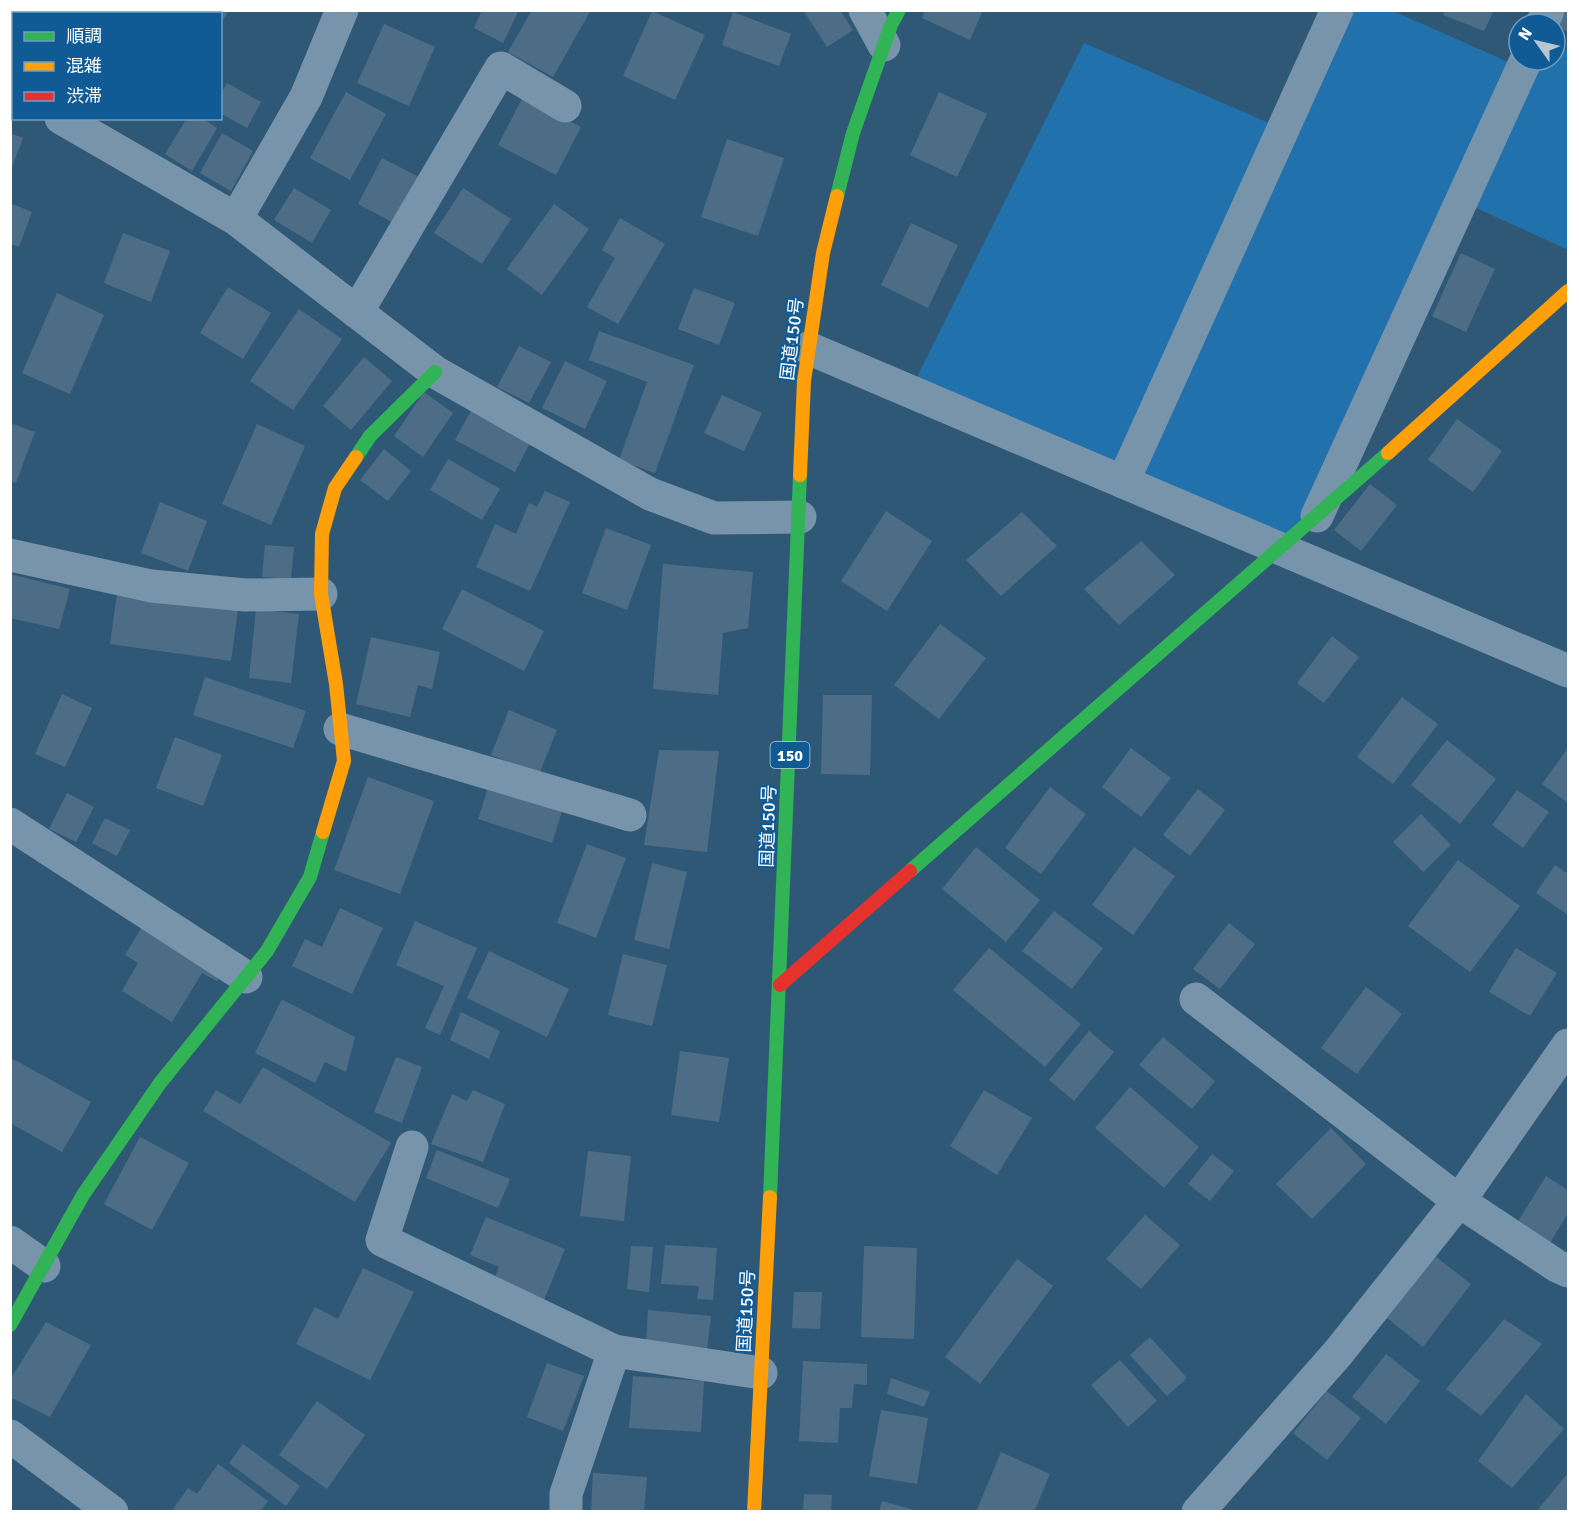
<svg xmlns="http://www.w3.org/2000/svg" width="1579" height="1522" font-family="Signika,'Noto Sans JP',sans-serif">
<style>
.green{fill:#2171ac}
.building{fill:#4d6d86}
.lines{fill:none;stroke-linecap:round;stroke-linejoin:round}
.street{stroke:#7894aa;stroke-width:33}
.fast{stroke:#30b455;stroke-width:14}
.slow{stroke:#ff9f0a;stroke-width:14}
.jam{stroke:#e5322d;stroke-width:14}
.labels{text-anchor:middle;stroke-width:4.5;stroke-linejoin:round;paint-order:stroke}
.shield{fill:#105b96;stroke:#b7cee0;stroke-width:1.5}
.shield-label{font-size:16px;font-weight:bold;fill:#fff}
.street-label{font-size:18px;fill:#fff;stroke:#105b96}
</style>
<rect width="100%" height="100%" fill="#2f5877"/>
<polygon class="green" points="1337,11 1393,11 1522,68 1525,60 1555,60 1555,46 1568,51 1568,250 1461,201 1317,516 1280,548 910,391 1084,43 1283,129"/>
<g class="building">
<polygon points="10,10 26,10 25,14 14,14 14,39 10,45"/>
<polygon points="73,10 104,10 110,14 72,14"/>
<polygon points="162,10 229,10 220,25 220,14 161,14"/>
<polygon points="482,10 519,10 503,43 474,28"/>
<polygon points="532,10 591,10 553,77 508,52"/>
<polygon points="803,10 840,10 853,30 827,47"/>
<polygon points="925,10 983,10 970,40 922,18"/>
<polygon points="1445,10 1494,10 1484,31 1443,15"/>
<polygon points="1564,10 1568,10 1568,32 1557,27"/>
<polygon points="652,11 705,35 675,100 623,76"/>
<polygon points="733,12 791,34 779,66 722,45"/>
<polygon points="384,24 435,47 409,106 357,83"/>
<polygon points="227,83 261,102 247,128 220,113 220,95"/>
<polygon points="346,92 386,114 350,180 310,158"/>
<polygon points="939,92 987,114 957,177 910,155"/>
<polygon points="523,97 581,127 556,175 498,145"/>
<polygon points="187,118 202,118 217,128 192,171 165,154"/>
<polygon points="10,133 23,138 11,170 10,170"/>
<polygon points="222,133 253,151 231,191 200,173"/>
<polygon points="727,139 784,158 758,236 701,217"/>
<polygon points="382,158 421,178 396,224 358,204"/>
<polygon points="294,188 331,210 312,243 274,220"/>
<polygon points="463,188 511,219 482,264 434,233"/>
<polygon points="10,203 32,212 19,247 10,244"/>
<polygon points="554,204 589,229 542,295 507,269"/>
<polygon points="620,218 665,244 618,324 587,307 615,258 602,250"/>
<polygon points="911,223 958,245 928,308 881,285"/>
<polygon points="123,233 170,251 151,302 104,283"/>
<polygon points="1461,253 1495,269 1466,332 1432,316"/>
<polygon points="228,287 271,313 243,359 200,333"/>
<polygon points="694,288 735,303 719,345 678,329"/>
<polygon points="57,293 104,315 70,394 22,373"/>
<polygon points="299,309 342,339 293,410 250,381"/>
<polygon points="599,331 694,365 655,473 619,460 647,382 589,360"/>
<polygon points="519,346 551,362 529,403 497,387"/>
<polygon points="364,357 392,381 351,430 323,406"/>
<polygon points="565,361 607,381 585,429 542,408"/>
<polygon points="424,392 453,413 423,457 394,436"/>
<polygon points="722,395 762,413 744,451 704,433"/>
<polygon points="472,409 531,441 515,472 455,440"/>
<polygon points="1457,419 1502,451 1473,492 1428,460"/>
<polygon points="10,423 35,432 16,483 10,481"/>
<polygon points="257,424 305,446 271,525 222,504"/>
<polygon points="384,449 411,471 388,501 360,480"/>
<polygon points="448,459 500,489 482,520 430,490"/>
<polygon points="1370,484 1397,505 1361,551 1334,530"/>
<polygon points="545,491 570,502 530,591 476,567 495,524 516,534 529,503 537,507"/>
<polygon points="160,502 207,521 188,571 141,553"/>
<polygon points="886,511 932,541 887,611 841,581"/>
<polygon points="1022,512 1057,546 1001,596 966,560"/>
<polygon points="606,528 651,545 627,610 582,593"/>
<polygon points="1141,541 1175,575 1119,625 1084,589"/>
<polygon points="265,545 294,547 291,579 262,577"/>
<polygon points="663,564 753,572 748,628 723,633 718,695 653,689"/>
<polygon points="10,574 70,589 59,629 10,618"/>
<polygon points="462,589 544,631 524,671 442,629"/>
<polygon points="117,594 238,610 231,661 110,644"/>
<polygon points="256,609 299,614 291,683 249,678"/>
<polygon points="940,624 986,658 939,719 894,685"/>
<polygon points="1332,636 1359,657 1324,703 1297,683"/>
<polygon points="371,637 440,652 432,689 418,685 410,717 356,704"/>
<polygon points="205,677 306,711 293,748 193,715"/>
<polygon points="62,694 92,708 65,767 35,754"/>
<polygon points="823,695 872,695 870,775 821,774"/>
<polygon points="1402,697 1438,724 1393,784 1357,757"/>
<polygon points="509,710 557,730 539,774 491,755"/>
<polygon points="175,737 222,755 203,806 156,788"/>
<polygon points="1447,740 1496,779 1460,824 1411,785"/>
<polygon points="1131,748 1171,778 1141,817 1102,787"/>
<polygon points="1568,748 1568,803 1542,784"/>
<polygon points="659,750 719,751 707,852 644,845"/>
<polygon points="368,777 434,801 400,894 334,870"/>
<polygon points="489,785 563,808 552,843 478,819"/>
<polygon points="1050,787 1086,814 1041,874 1005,848"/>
<polygon points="1198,789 1225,810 1190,856 1163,835"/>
<polygon points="1517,790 1549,812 1523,848 1492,825"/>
<polygon points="67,793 94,807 76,842 49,829"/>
<polygon points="1421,814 1451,845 1423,872 1393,842"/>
<polygon points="105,818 130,830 117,856 92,843"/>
<polygon points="587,844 626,858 596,938 557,923"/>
<polygon points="976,847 1040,900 1006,942 942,889"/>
<polygon points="1134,847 1175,876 1133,935 1092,905"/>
<polygon points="1458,860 1520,906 1470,972 1408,926"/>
<polygon points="652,863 687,872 669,949 634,940"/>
<polygon points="1555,865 1568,874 1568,915 1536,893"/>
<polygon points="340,908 383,928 352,994 292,966 305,939 322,947"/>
<polygon points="1054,911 1103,948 1072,989 1022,951"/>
<polygon points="415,921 477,948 440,1035 425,1028 444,986 396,965"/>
<polygon points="145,922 224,970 217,981 202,973 172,1022 122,991 138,963 125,955"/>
<polygon points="1229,923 1255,944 1220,989 1193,969"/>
<polygon points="989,948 1081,1024 1045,1067 953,990"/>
<polygon points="1516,948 1557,973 1530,1016 1489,992"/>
<polygon points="489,951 569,989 547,1037 467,998"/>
<polygon points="623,954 667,965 652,1026 608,1015"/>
<polygon points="1366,987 1402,1014 1357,1074 1321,1048"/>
<polygon points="283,1000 355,1037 346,1072 325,1062 315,1083 255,1053 281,1001"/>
<polygon points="461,1012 500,1031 489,1059 450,1040"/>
<polygon points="1089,1031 1114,1052 1074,1101 1049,1080"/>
<polygon points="1163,1037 1215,1081 1192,1109 1139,1065"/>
<polygon points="680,1051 729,1058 719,1122 671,1115"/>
<polygon points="396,1057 422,1067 402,1123 374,1112"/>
<polygon points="13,1059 91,1102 62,1152 10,1123 10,1063"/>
<polygon points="263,1067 391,1143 355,1202 203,1111 216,1090 240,1104"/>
<polygon points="1130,1087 1199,1147 1164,1188 1095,1128"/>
<polygon points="473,1090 505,1104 483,1162 431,1144 452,1094 467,1101"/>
<polygon points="984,1090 1032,1118 997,1175 950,1146"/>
<polygon points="1331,1128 1366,1164 1312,1219 1276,1184"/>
<polygon points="140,1137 189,1163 152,1230 104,1204"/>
<polygon points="437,1150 510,1179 498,1208 426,1178"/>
<polygon points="588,1151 631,1156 624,1221 580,1216"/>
<polygon points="1212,1154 1234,1171 1210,1201 1188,1184"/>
<polygon points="1546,1176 1568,1190 1568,1213 1550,1243 1517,1223"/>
<polygon points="1145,1215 1180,1245 1141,1289 1106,1259"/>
<polygon points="486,1217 565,1249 544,1300 494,1280 499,1267 470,1255"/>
<polygon points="665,1245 717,1248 713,1300 697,1299 699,1286 661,1284"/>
<polygon points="631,1246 653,1247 649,1292 627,1289"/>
<polygon points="864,1246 917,1248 914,1339 861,1337"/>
<polygon points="1435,1256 1471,1284 1423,1347 1387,1318"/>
<polygon points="1017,1259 1053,1286 980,1384 945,1357"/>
<polygon points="363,1268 414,1292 370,1380 296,1344 315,1307 338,1319"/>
<polygon points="794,1292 822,1292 820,1329 792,1328"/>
<polygon points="648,1310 711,1316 707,1350 646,1344"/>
<polygon points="1504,1319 1542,1344 1481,1416 1446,1389"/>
<polygon points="46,1322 91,1345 50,1417 10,1397 10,1380"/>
<polygon points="1150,1337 1187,1378 1167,1396 1130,1355"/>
<polygon points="1386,1354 1420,1381 1386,1424 1352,1397"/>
<polygon points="1120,1360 1157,1401 1128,1427 1091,1385"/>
<polygon points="803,1361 867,1364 867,1385 854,1384 852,1408 840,1408 838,1443 799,1441"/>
<polygon points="547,1363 584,1376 563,1431 527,1417"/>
<polygon points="633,1376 704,1381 701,1432 629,1428"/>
<polygon points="891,1378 930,1392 924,1407 887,1394"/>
<polygon points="1327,1391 1361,1418 1327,1460 1293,1433"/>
<polygon points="1526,1394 1564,1429 1512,1488 1478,1461"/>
<polygon points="317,1401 365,1435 327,1489 279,1455"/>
<polygon points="881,1410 928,1418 917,1484 869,1476"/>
<polygon points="243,1444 300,1486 286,1506 229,1463"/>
<polygon points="1001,1452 1050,1474 1034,1512 976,1512"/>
<polygon points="218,1464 268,1501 260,1512 171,1512 188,1488 197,1494"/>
<polygon points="593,1473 647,1477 644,1512 591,1512"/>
<polygon points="1568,1473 1568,1512 1536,1512"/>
<polygon points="804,1494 832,1495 831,1512 803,1512"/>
<polygon points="882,1501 918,1511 918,1512 879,1512"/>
</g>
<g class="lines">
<g class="street">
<polyline points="865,10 884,45"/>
<polyline points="1542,24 1548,10"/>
<polyline points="10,89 14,91"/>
<polyline points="61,118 236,219 435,372 650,494 714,518 800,517"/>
<polyline points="236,219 306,97 342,10"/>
<polyline points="357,312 501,68 565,106"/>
<polyline points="808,348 1568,671"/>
<polyline points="1123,482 1337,10"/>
<polyline points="1317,516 1526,60"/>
<polyline points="10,555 151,586 245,595 321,594"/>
<polyline points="340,729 630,815"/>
<polyline points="10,824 246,977"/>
<polyline points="1196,999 1459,1201 1557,1266 1568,1271"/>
<polyline points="412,1147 382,1240 614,1351 761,1373"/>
<polyline points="10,1242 44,1266"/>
<polyline points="10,1436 112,1512"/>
<polyline points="566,1512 566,1494 614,1351"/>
<polyline points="1198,1512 1338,1353 1459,1201 1568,1045"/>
</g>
<g class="fast">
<polyline points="837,196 853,133 891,25 899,10"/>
<polyline points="356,457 370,436 435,372"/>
<polyline points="910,871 1388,453"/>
<polyline points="770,1197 800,475"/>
<polyline points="10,1325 83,1195 160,1083 267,951 310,877 323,832"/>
</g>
<g class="slow">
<polyline points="1388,453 1568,291"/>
<polyline points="800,475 804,381 823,253 837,196"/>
<polyline points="323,832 344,761 336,684 321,594 322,534 335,488 356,457"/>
<polyline points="754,1512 770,1197"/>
</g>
<polyline class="jam" points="780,985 910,871"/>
</g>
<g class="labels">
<rect class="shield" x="770.5" y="742" width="39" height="26" rx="4.5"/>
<g class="shield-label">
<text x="790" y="761">150</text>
</g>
<g class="street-label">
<text transform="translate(792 339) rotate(-83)" y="6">国道150号</text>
<text transform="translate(768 826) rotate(-88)" y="6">国道150号</text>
<text transform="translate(746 1311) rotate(-87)" y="6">国道150号</text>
</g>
</g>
<rect width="1579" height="1522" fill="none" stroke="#ffffff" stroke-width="24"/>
<rect x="12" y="12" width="210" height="108" fill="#105b96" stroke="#709dc0" stroke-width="1.5"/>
<rect x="24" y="32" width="30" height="9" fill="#30b455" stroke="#709dc0" stroke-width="1.5"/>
<text x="66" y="42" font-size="18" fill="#ffffff">順調</text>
<rect x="24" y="62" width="30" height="9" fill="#ff9f0a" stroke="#709dc0" stroke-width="1.5"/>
<text x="66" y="72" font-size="18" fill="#ffffff">混雑</text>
<rect x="24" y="92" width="30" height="9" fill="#e5322d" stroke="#709dc0" stroke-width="1.5"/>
<text x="66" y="102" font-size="18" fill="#ffffff">渋滞</text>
<g transform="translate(1537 42) rotate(304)"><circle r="28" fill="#105b96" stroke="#709dc0" stroke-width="1.5"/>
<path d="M0-4.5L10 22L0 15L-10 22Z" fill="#b6c5cf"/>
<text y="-9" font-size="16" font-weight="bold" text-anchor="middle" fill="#ffffff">N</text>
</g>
</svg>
